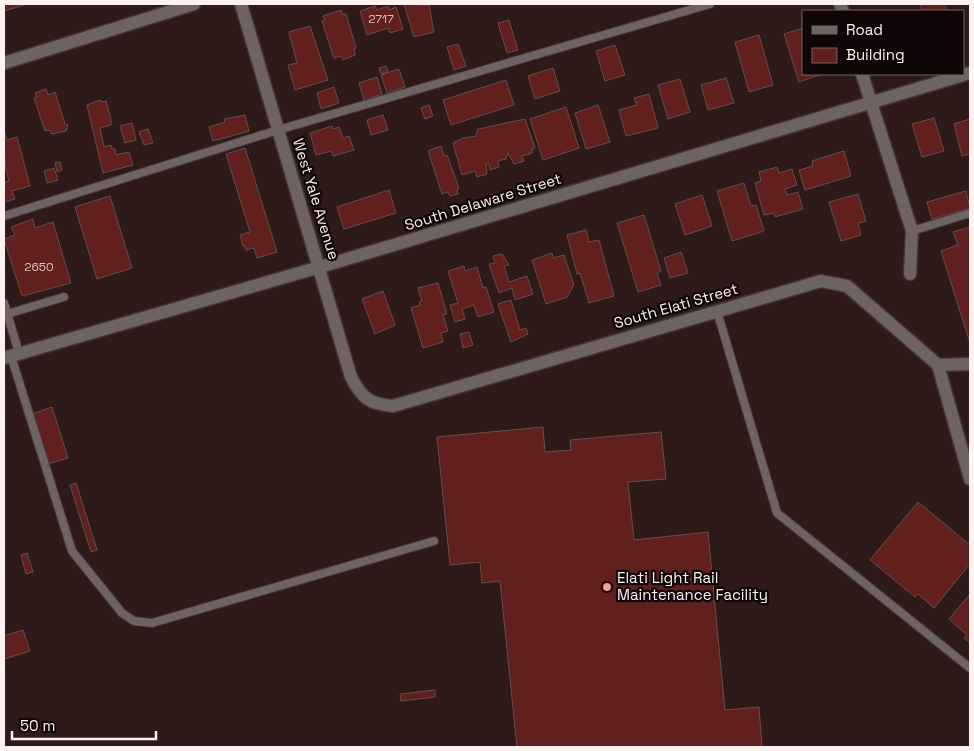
<svg xmlns="http://www.w3.org/2000/svg" width="974" height="751" font-family="'Space Grotesk',sans-serif">
<style>
.building{fill:#61201e;stroke:#644e4c}
.lines{fill:none;stroke-linecap:round;stroke-linejoin:round}
.lane-casing{stroke:#463433;stroke-width:10}
.street-casing{stroke:#463433;stroke-width:15}
.lane{stroke:#6d6362;stroke-width:8}
.street{stroke:#6d6362;stroke-width:12}
.poi-dot{fill:#f59c94;stroke:#0f0707;stroke-width:2}
.labels{text-anchor:middle;stroke-width:4.5;stroke-linejoin:round;paint-order:stroke}
.number-label{font-size:12px;fill:#d8bdbc}
.street-label{font-size:15px;fill:#fff1f0;stroke:#0f0707}
.poi-label{font-size:15px;fill:#fff1f0;stroke:#0f0707;text-anchor:start}
</style>
<rect width="100%" height="100%" fill="#2d1a19"/>
<g class="building">
<polygon points="4,4 23,4 24,5 4,11"/>
<polygon points="404,4 429,5 434,32 414,37"/>
<polygon points="920,4 945,4 947,11 922,11"/>
<polygon points="375,6 377,10 388,6 389,10 396,7 403,29 390,33 388,28 367,35 360,11"/>
<polygon points="341,10 343,15 346,14 356,48 354,49 355,55 343,60 341,56 334,58 333,56 322,21 325,20 323,16"/>
<polygon points="509,20 518,50 507,53 498,23"/>
<polygon points="310,26 328,80 295,90 288,65 297,63 289,32"/>
<polygon points="803,28 803,74 822,74 799,82 784,34"/>
<polygon points="759,35 773,85 749,92 735,42"/>
<polygon points="458,44 466,66 454,70 447,47"/>
<polygon points="615,45 625,75 605,81 596,51"/>
<polygon points="386,66 388,72 381,74 379,68"/>
<polygon points="553,68 560,91 535,99 528,76"/>
<polygon points="399,69 405,87 387,93 381,75"/>
<polygon points="377,77 382,94 364,100 359,83"/>
<polygon points="726,78 734,103 708,110 701,85"/>
<polygon points="680,79 690,112 668,119 658,85"/>
<polygon points="506,80 514,105 451,125 443,100"/>
<polygon points="334,87 339,103 321,109 317,93"/>
<polygon points="46,89 48,95 55,92 65,124 68,125 66,131 52,134 50,130 45,131 34,98 37,97 35,93"/>
<polygon points="649,94 658,128 626,136 619,110 637,105 634,98"/>
<polygon points="100,100 101,102 106,101 111,120 111,125 100,128 104,147 111,145 112,149 115,149 116,155 129,152 133,165 103,173 87,105"/>
<polygon points="429,105 433,116 425,119 421,108"/>
<polygon points="598,105 610,142 586,149 575,113"/>
<polygon points="566,107 579,148 543,160 530,119"/>
<polygon points="245,115 249,131 213,141 209,127 225,122 224,119"/>
<polygon points="383,115 388,130 371,135 367,120"/>
<polygon points="934,118 944,151 922,157 912,124"/>
<polygon points="525,119 535,148 532,149 532,153 522,156 524,161 514,164 508,153 506,159 498,161 499,167 490,170 489,164 486,164 487,174 477,177 475,171 462,175 453,143 463,138 476,136 478,129"/>
<polygon points="970,119 970,154 962,156 954,124"/>
<polygon points="132,123 136,140 125,143 120,126"/>
<polygon points="332,126 333,129 339,127 343,138 349,136 354,150 333,156 331,151 316,155 310,133"/>
<polygon points="148,129 153,143 144,145 139,132"/>
<polygon points="4,130 7,140 17,137 30,186 12,191 15,199 4,202 4,183 9,181 5,165"/>
<polygon points="441,146 444,156 447,155 459,188 457,189 458,194 450,196 448,192 442,194 428,151"/>
<polygon points="245,148 277,252 257,258 254,248 246,250 245,246 243,246 240,235 250,232 226,154"/>
<polygon points="844,151 851,176 805,190 799,170 813,166 812,161"/>
<polygon points="60,162 62,170 57,172 55,163"/>
<polygon points="777,167 779,173 792,169 797,185 785,189 787,195 798,192 803,209 775,217 774,213 764,215 755,183 761,181 759,172"/>
<polygon points="54,168 58,180 47,183 44,171"/>
<polygon points="744,183 751,206 756,205 764,231 732,241 717,191"/>
<polygon points="389,190 396,213 344,229 337,207"/>
<polygon points="966,191 970,208 932,219 927,202"/>
<polygon points="858,194 866,221 858,223 861,235 841,241 829,202"/>
<polygon points="702,195 712,226 685,235 675,204"/>
<polygon points="110,196 132,268 97,279 75,207"/>
<polygon points="644,215 661,271 657,273 661,285 638,292 617,223"/>
<polygon points="33,219 35,228 53,222 71,283 22,296 4,239 15,235 11,227"/>
<polygon points="970,227 970,343 941,251 958,245 953,232"/>
<polygon points="586,230 589,242 599,240 614,296 589,303 580,273 577,274 567,235"/>
<polygon points="681,252 688,273 670,278 664,258"/>
<polygon points="552,253 553,258 564,255 574,285 567,297 546,304 532,260"/>
<polygon points="502,254 509,265 504,266 509,282 527,276 533,294 515,300 512,288 499,293 489,264 495,263 493,256"/>
<polygon points="464,266 465,271 477,267 483,288 486,287 494,312 478,317 474,305 462,309 465,319 455,322 450,305 458,303 448,271"/>
<polygon points="438,283 447,314 443,315 448,331 441,333 443,342 423,348 411,308 420,305 419,302 422,301 418,288"/>
<polygon points="383,291 395,325 375,334 362,299"/>
<polygon points="511,300 520,330 526,328 528,334 511,342 498,304"/>
<polygon points="469,332 473,345 463,348 460,334"/>
<polygon points="52,407 68,458 48,464 32,414"/>
<polygon points="543,427 545,452 571,450 570,440 661,432 666,479 628,482 634,540 708,532 725,710 759,707 762,747 517,747 500,581 482,583 480,562 450,565 437,437"/>
<polygon points="76,483 97,550 91,552 70,485"/>
<polygon points="918,502 970,545 970,564 934,608 918,594 915,597 870,560"/>
<polygon points="27,553 33,572 26,574 21,555"/>
<polygon points="970,594 970,643 964,638 967,635 949,619"/>
<polygon points="23,630 30,651 4,659 4,636"/>
<polygon points="435,690 435,697 401,701 400,694"/>
</g>
<g class="lines">
<g class="lane-casing">
<g id="lane">
<polyline points="4,216 278,130 710,4"/>
<polyline points="912,231 970,213"/>
<polyline points="4,303 19,353"/>
<polyline points="717,311 777,513 970,668"/>
<polyline points="7,314 64,297"/>
<polyline points="11,356 72,551 122,613 134,621 152,623 434,541"/>
</g>
</g>
<g class="street-casing">
<g id="street">
<path d="M 241,4 L 351,377 C 362,398 369,404 393,406 L 821,281 L 847,286 L 938,365 L 970,364"/>
<polyline points="840,4 843,11"/>
<polyline points="4,63 194,4"/>
<polyline points="862,74 912,231 910,274"/>
<polyline points="4,358 320,267 970,73"/>
<polyline points="938,365 970,479"/>
</g>
</g>
<use href="#lane" class="lane"/>
<use href="#street" class="street"/>
</g>
<circle class="poi-dot" cx="607" cy="587" r="5"/>
<g class="labels">
<g class="number-label">
<text x="381" y="23">2717</text>
<text x="39" y="271">2650</text>
</g>
<g class="street-label">
<text transform="translate(316 199) rotate(73)" y="5">West Yale Avenue</text>
<text transform="translate(483 202) rotate(-17)" y="5">South Delaware Street</text>
<text transform="translate(676 306) rotate(-16)" y="5">South Elati Street</text>
</g>
<g class="poi-label">
<text x="617" y="583">Elati Light Rail<tspan x="617" dy="17">Maintenance Facility</tspan></text>
</g>
</g>
<rect width="974" height="751" fill="none" stroke="#fff1f0" stroke-width="10"/>
<rect x="802" y="10" width="162" height="65" fill="#0f0707" stroke="#6f6564"/>
<rect x="812" y="26" width="25" height="8" fill="#6d6362" stroke="#6f6564"/>
<text x="846" y="35" font-size="15" fill="#fff1f0">Road</text>
<rect x="812" y="48" width="25" height="15" fill="#61201e" stroke="#6f6564"/>
<text x="846" y="60" font-size="15" fill="#fff1f0">Building</text>
<path d="M12 731v8h144v-8" fill="none" stroke="#fff1f0" stroke-width="2.5"/>
<text x="20" y="731" font-size="15" fill="#fff1f0" stroke="#0f0707" stroke-width="4" paint-order="stroke">50 m</text>
</svg>
